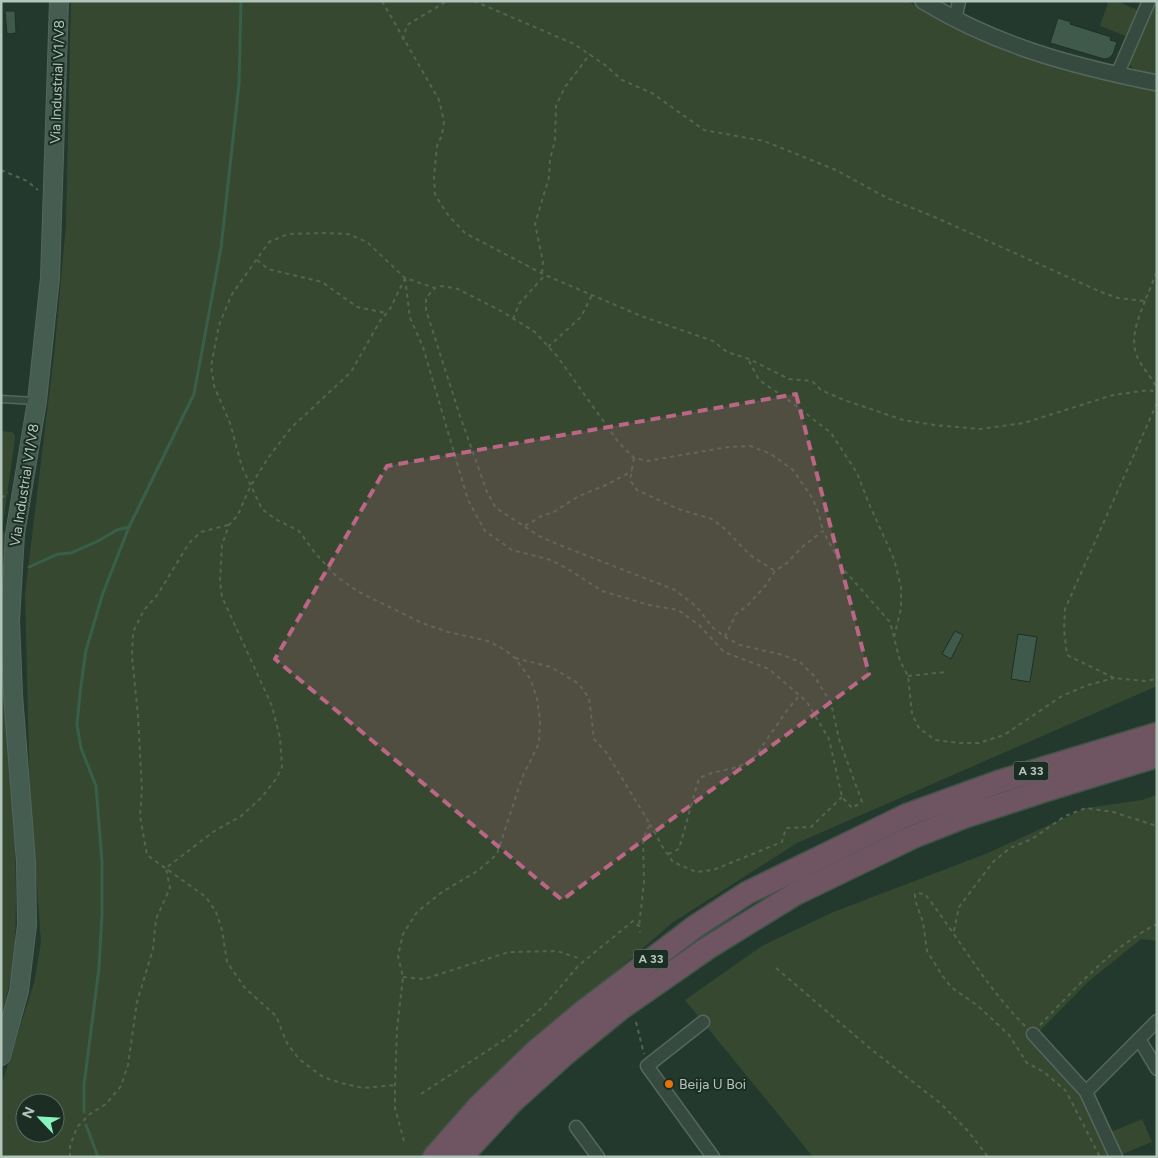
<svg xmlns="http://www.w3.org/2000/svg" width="1158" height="1158" font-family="Figtree,sans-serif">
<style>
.green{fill:#364930;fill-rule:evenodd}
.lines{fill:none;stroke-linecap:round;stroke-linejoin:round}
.stream{stroke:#375f49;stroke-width:3}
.building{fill:#3f594b;stroke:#1e3026}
.service-casing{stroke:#55675d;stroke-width:9}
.minor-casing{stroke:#55675d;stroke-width:15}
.tertiary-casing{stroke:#55675d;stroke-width:18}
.secondary-casing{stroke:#55675d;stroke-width:20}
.motorway-casing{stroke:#42544a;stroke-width:25}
.path{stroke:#516552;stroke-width:2;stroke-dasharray:4 4;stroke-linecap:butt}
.service{stroke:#374a3f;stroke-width:6}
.minor{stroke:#374a3f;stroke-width:12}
.tertiary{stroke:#374a3f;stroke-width:15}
.secondary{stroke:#455c51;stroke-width:18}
.motorway{stroke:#6f5462;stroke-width:22}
.marked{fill:#bb6686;fill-opacity:0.2;stroke:#bb6686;stroke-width:4;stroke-dasharray:10 6;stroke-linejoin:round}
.food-dot{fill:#e8710a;stroke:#1c2e24;stroke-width:2}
.labels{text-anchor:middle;stroke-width:4;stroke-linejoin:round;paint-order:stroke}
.shield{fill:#1c2e24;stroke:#85988e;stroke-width:1}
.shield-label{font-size:12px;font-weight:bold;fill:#b2c6bb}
.street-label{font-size:14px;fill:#b2c6bb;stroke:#1c2e24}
.poi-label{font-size:14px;fill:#b2c6bb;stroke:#1c2e24;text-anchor:start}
</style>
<rect width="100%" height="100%" fill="#23392d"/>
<g class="green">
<path d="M 71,1 L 907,1 L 974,36 L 1074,73 L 1157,89 L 1157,686 L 797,843 L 672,923 L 539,1038 L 421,1157 L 1,1157 L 1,1086 L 34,983 L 41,942 L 30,793 L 25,594 L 55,346 L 66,224 ZM 25,1103 L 55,1103 L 55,1133 L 25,1133 Z"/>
<polygon points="1105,1 1117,1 1137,10 1126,36 1100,26 1108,3"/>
<polygon points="1153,1 1157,1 1157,77 1135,72 1129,63 1129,58"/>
<polygon points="1,431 12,432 15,435 15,439 2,530 6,535 1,610"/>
<polygon points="1,660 15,847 16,896 15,955 1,1024"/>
<polygon points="1157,795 1157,941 1141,939 1089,981 1032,1039 1081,1091 1110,1157 813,1157 685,1000 762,946 831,913 988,853 1086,808 1142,800"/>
<polygon points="1142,1119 1152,1142 1120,1155 1111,1132"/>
</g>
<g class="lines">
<g class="stream">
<polyline points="29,567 58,554 71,553 98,541 117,530 129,527"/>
<polyline points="84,1112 84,1085 99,968 102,914 102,862 96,786 81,748 77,725 80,693 86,650 103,593 129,527 194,394 221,248 239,84 241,1"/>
<polyline points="86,1125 98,1157"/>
</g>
</g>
<g class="building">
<polygon points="5,11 15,11 16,33 7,34"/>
<polygon points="1058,18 1071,22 1070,24 1111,37 1110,40 1117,42 1113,54 1109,58 1104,59 1050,43"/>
<polygon points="955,631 963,635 951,659 942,654"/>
<polygon points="1018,634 1037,637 1030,682 1011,679"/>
</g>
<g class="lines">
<g class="service-casing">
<polyline id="service" points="1,399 35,401"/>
</g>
<g class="minor-casing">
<g id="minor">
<polyline points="955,20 959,1"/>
<polyline points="1117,75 1149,1"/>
<polyline points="703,1022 647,1066 713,1157"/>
<polyline points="1033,1034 1086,1092 1116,1157"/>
<polyline points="1139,1039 1157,1069"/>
<polyline points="1086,1092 1157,1021"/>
<polyline points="576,1127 598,1157"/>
</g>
</g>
<g class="tertiary-casing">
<path id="tertiary" d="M 923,1 C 997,46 1072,66 1157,83"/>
</g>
<g class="secondary-casing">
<polyline id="secondary" points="1,1056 19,991 27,925 26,862 13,695 10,621 15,534 37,401 50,278 59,1"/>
</g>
<g class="motorway-casing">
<g id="motorway">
<polyline points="434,1157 479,1106 536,1051 584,1011 696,926 747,893 907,815 998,782 1157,734"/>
<polyline points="461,1157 513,1101 565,1054 620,1009 709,947 795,894 915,836 966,816 1049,789 1157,756"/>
</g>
</g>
<g class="path">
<polyline points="382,1 439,100 444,121 442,135 437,146 434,177 435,195 448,215 465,233 545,275 641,316 713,341 727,352 749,359 789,379 812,381 821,390 844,400 903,420 934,425 980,429 1024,423 1113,395 1149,390 1157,392"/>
<polyline points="474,1 574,44 605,65 622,80 652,93 704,130 764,141 836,170 887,198 937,218 1101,292 1118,298 1145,301 1157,271"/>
<polyline points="403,40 407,25 447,1"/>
<polyline points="1,170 27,181 38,190"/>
<polyline points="257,260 268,269 322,282 357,307 386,313"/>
<polyline points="542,273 543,262 535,224 549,177 550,159 555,141 556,106 565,87 590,54"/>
<polyline points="405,278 410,318 423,347 468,500 485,531 512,550 551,560 568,569 602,591 649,605 678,610 699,625 724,652 769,669 807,702 829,739 842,797 852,808 862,802 839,739 831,703 814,676 800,662 783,655 740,645 725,637 712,627 697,607 675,590 557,544 539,536 496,508 487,492 460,416 426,310 426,298 435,288"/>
<path d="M 1145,301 C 1137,321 1128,343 1140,362 C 1145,371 1153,379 1157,389"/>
<polyline points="513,319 519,304 545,275"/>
<polyline points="548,347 581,317 592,295"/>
<polyline points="749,361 759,380 791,402 831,433 857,473 870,506 894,559 901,587 901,609 894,637"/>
<polyline points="1157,403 1065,609 1064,629 1067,655 1114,678 1145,681 1157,679"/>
<polyline points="634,458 630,480 637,490 678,509 712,519 725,529 750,555 775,571"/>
<polyline points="1,498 8,493"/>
<polyline points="228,525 201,532 189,543 158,594 144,610 133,632 132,656 138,716 142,790 140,816 147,855 206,897 216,912 222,930 227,962 245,988 276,1016 287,1043 299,1059 323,1077 341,1083 363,1088 395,1085"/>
<polyline points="525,526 543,515 552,513 579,496 606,485 632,471"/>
<polyline points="725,637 736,614 748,605 766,585 775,571 787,563 802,547 823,531 844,570 890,622 900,661 908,676 912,714 919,728 935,740 958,743 979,743 1004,735 1062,696 1088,685 1114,678"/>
<polyline points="515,658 551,667 579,684 589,698 594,739 606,752 650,824 643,839 644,883 639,926"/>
<polyline points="908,676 946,672"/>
<polyline points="650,824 662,846 673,862 696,872 713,870 782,842 786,828 811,827 842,797"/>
<polyline points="668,854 679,849 699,778 712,773 738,767 754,758 788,709 800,695"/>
<polyline points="954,931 959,907 993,862 1010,848 1032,839 1065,816 1086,808 1113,812 1157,826"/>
<polyline points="776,968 872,1050 940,1103 968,1131 988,1157"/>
<polyline points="403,977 424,979 509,952 557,951 581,959"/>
<polyline points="636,1022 644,1054"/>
<path d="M 1040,1025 C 1076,988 1110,948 1157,924"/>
<path d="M 1025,1026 C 986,987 958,937 925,894 L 918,893 L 915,894 L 915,900 L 923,922 L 927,951 L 942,975 L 951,987 L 978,1006 L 1009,1035 L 1027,1063 L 1044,1072 L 1066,1091 L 1100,1157"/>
<polyline points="421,1094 510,1036 546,1004 578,966 633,921 639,926 640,932"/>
<polyline points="404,1141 395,1108 395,1085 397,1029 403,977 398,956 403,934 417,912 442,892 479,870 497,854 522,778 539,743 540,720 537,699 531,680 515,658 505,650 488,641 448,632 422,623 359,592 337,577 315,553 299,531 275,519 262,509 242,467 230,423 214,386 211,366 219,325 232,294 269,242 288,234 324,233 348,234 367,242 405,278 435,288 442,286 458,289 501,311 535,332 557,356 619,443 634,458 647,461 728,447 750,446 771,454 793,470 813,499 819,515 823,531"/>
<polyline points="70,1157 70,1146 77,1127 90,1114 106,1104 121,1086 128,1065 137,1002 153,949 156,919 170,888 166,868 213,832 241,816 261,798 276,779 282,767 280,738 272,706 222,597 220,581 222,545 229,525 238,515 250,487 268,458 291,428 351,372 380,321 390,309 405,278"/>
</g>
<use href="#service" class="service"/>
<use href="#minor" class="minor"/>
<use href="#tertiary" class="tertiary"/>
<use href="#secondary" class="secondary"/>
<use href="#motorway" class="motorway"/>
</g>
<path class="marked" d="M 796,394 L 869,674 L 562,900 L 275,659 L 387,466 Z"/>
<circle class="food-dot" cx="669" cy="1084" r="5"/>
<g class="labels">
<g class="shield">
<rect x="1013.5" y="761.5" width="35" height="19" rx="4"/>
<rect x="633.5" y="949.5" width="35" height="19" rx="4"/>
</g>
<g class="shield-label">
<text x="1031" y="775">A 33</text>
<text x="651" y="963">A 33</text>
</g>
<g class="street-label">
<text transform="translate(57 82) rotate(-88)" y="5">Via Industrial V1/V8</text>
<text transform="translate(24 485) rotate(-81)" y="5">Via Industrial V1/V8</text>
</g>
<g class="poi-label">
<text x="679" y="1089">Beija U Boi</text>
</g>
</g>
<rect width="1158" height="1158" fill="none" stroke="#b2c6bb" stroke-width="5"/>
<g transform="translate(40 1118) rotate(295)"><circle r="24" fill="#1c2e24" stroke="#586b60"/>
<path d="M0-4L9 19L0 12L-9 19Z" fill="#8af2bc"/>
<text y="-8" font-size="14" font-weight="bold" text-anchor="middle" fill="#b2c6bb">N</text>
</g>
</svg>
